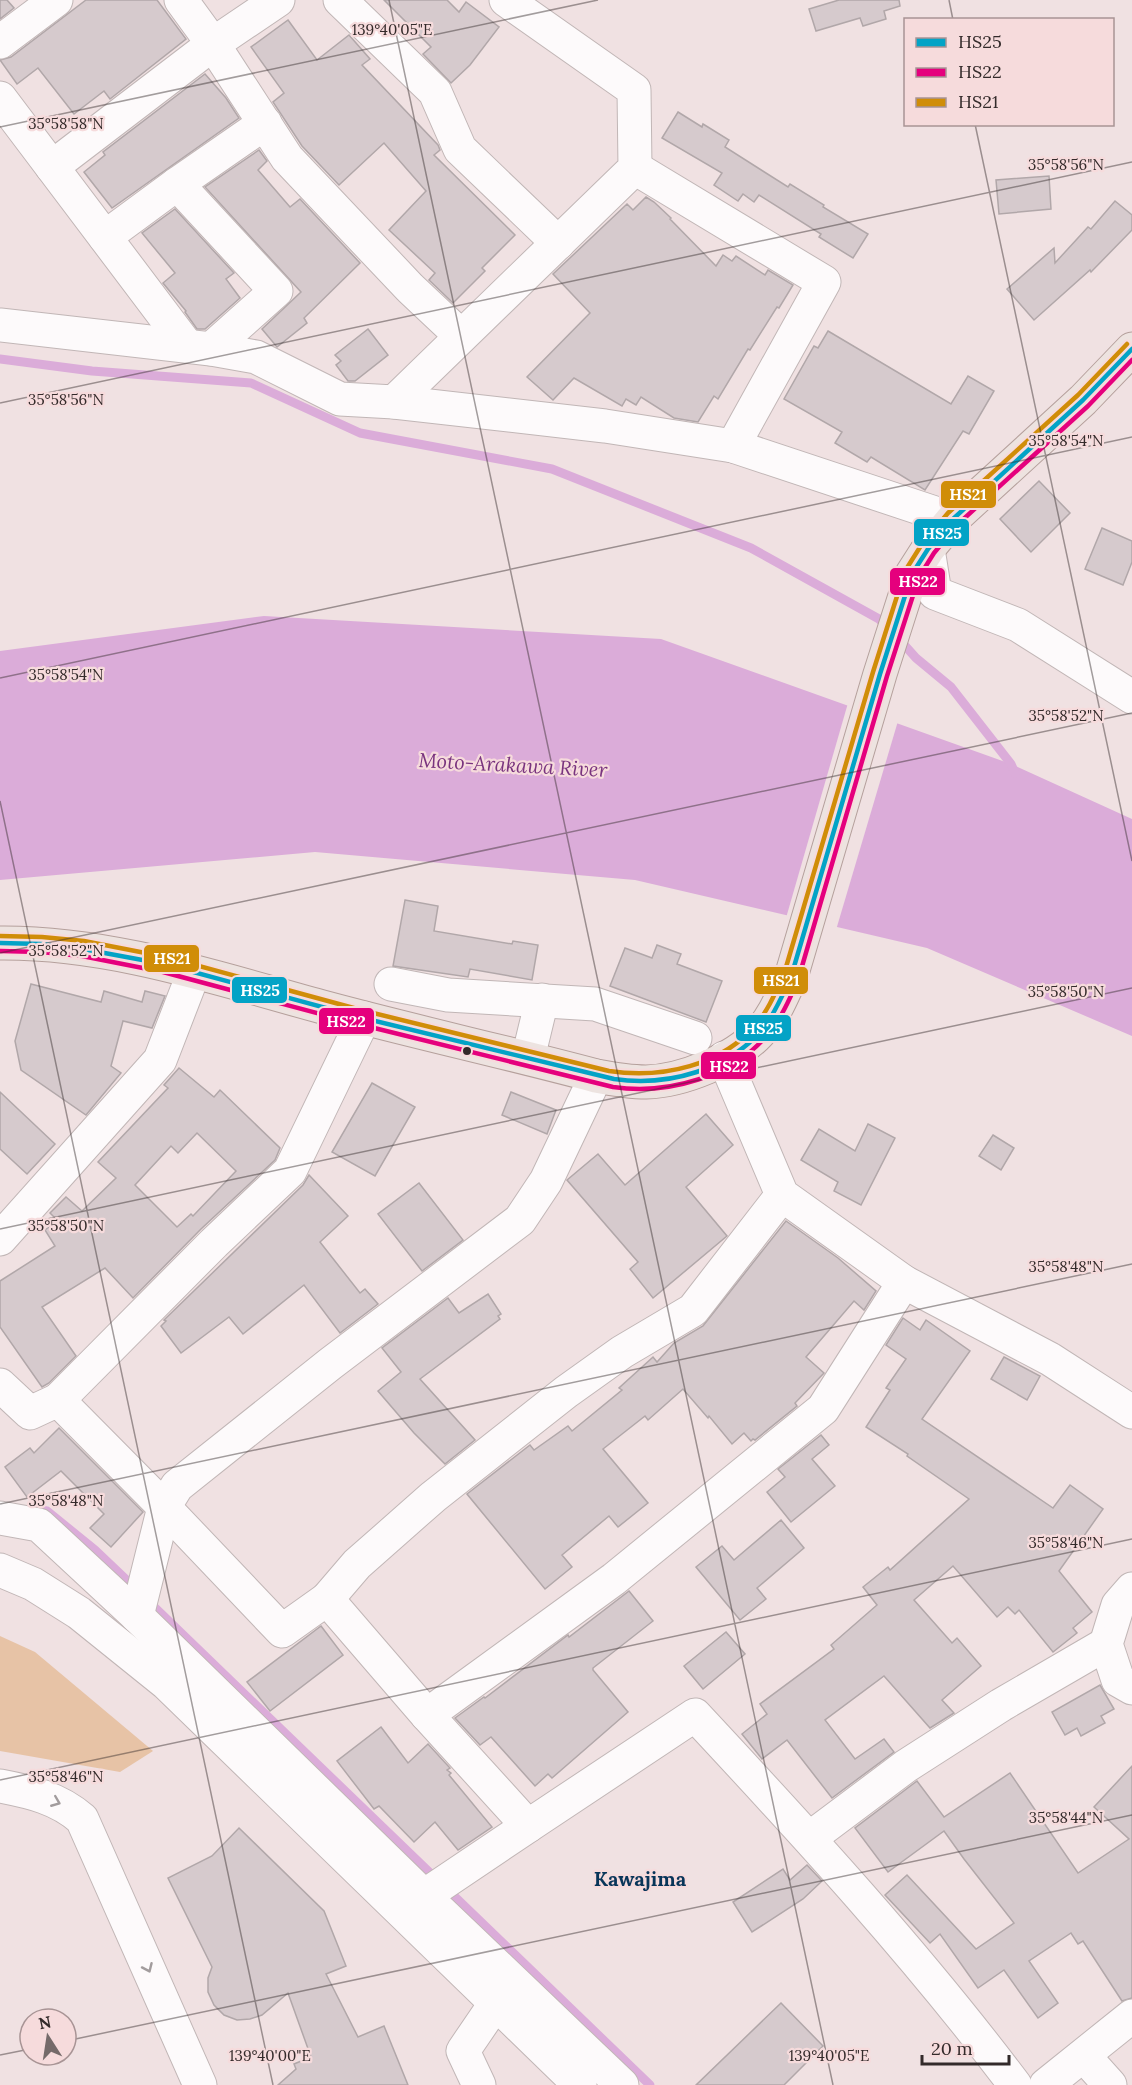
<svg xmlns="http://www.w3.org/2000/svg" width="1132" height="2085" font-family="Lora,serif">
<style>
.green{fill:#e7c3a6}
.water{fill:#dbacd9}
.pier{fill:#f0e1e2}
.lines{fill:none;stroke-linecap:round;stroke-linejoin:round}
.stream{stroke:#dbacd9;stroke-width:9}
.building{fill:#d6cacd;stroke:#b1a7a9;stroke-width:1.5;fill-rule:evenodd}
.minor-casing{stroke:#c1b6b6;stroke-width:35}
.major-casing{stroke:#b5a09c;stroke-width:35}
.minor{stroke:#fdfafb;stroke-width:33}
.major{stroke:#ede3e0;stroke-width:33}
.bus-1-casing{stroke:#f6dbdc;stroke-width:9}
.bus-2-casing{stroke:#f6dbdc;stroke-width:9}
.bus-3-casing{stroke:#f6dbdc;stroke-width:9}
.bus-1{stroke:#03a3c6;stroke-width:4.5}
.bus-2{stroke:#e5007d;stroke-width:4.5}
.bus-3{stroke:#d08d08;stroke-width:4.5}
.oneway{stroke:#a29c9d}
.ticks{fill:none;stroke:#332a2a;stroke-width:1.5;stroke-opacity:0.45}
.bus-dot{fill:#332a2a;stroke:#f6dbdc;stroke-width:2}
.labels{text-anchor:middle;stroke-width:4.5;stroke-linejoin:round;paint-order:stroke}
.water-label{font-size:20px;font-style:italic;fill:#79337e;stroke:#f6dbdc}
.neighbourhood-label{font-size:20px;font-weight:bold;fill:#083559;stroke:#f6dbdc}
.ticks-label{font-size:15px;text-anchor:middle;fill:#332a2a;stroke:#f6dbdc;stroke-width:4.5;stroke-linejoin:round;paint-order:stroke}
.line-badge{stroke:#f6dbdc;stroke-width:2}
.badge-label{font-size:16px;text-anchor:middle;font-weight:bold;fill:#fff}
</style>
<rect width="100%" height="100%" fill="#f0e1e2"/>
<polygon class="green" points="0,1636 35,1652 153,1751 120,1772 0,1751"/>
<polygon class="water" points="264,616 661,639 1011,764 1132,819 1132,1036 927,948 635,880 315,852 0,880 0,651"/>
<g class="pier">
<polygon points="848,703 879,714 818,926 786,918"/>
<polygon points="885,717 898,721 836,930 823,927"/>
</g>
<g class="lines">
<g class="stream">
<polyline points="0,359 92,371 251,383 360,433 552,469 751,548 879,619 887,627"/>
<polyline points="899,639 916,658 951,687 1011,764 1015,773"/>
<polyline points="35,1509 47,1511 95,1550 136,1589"/>
<polyline points="148,1601 650,2085"/>
</g>
</g>
<g class="building">
<polygon points="0,0 7,0 14,8 0,19"/>
<polygon points="86,0 157,0 186,39 110,99 104,91 74,114 38,68 17,84 0,60 11,57"/>
<polygon points="384,0 447,0 459,12 466,2 499,27 470,65 451,83 423,54 431,47"/>
<polygon points="839,0 899,0 900,6 884,11 886,19 863,26 860,18 816,31 809,9"/>
<polygon points="288,20 317,60 349,35 370,59 362,65 438,145 440,150 434,155 515,235 482,268 485,271 453,303 429,280 435,273 389,230 426,191 384,143 339,185 302,146 273,102 284,93 251,47"/>
<polygon points="205,74 226,98 239,118 112,208 84,172 105,155 103,152"/>
<polygon points="678,112 702,127 703,124 729,140 725,147 788,187 790,184 824,205 823,207 868,234 853,258 819,237 821,234 759,195 754,202 743,194 738,201 714,185 722,173 662,138"/>
<polygon points="259,150 267,161 258,170 290,207 300,199 360,263 304,318 307,323 277,347 262,329 301,292 205,187"/>
<polygon points="1049,176 1051,209 999,214 996,180"/>
<polygon points="646,197 654,202 671,218 670,219 716,266 723,255 732,261 736,256 765,275 768,270 793,285 779,308 777,307 750,350 748,349 718,399 714,396 698,422 674,418 641,397 636,405 626,399 622,406 574,378 553,400 527,377 590,313 553,274 627,204 633,210"/>
<polygon points="1115,201 1132,215 1132,230 1091,272 1090,270 1034,320 1007,289 1054,248 1055,263 1088,227 1091,229"/>
<polygon points="175,209 234,273 226,279 240,298 205,329 197,329 185,312 186,311 163,283 175,273 142,233"/>
<polygon points="368,329 388,355 355,381 348,381 336,365 341,361 335,355"/>
<polygon points="828,331 951,404 968,376 994,391 969,434 963,431 925,490 871,457 867,462 835,443 842,432 784,399 814,346 818,348"/>
<polygon points="1039,481 1070,513 1031,552 1000,519"/>
<polygon points="1102,528 1132,541 1132,562 1123,585 1085,569"/>
<polygon points="405,900 438,906 434,931 512,944 513,941 538,945 532,980 470,969 468,977 393,966"/>
<polygon points="657,945 681,954 677,964 722,981 706,1022 610,986 625,948 652,958"/>
<polygon points="31,984 101,1002 104,991 142,1002 145,991 165,996 152,1028 123,1021 111,1066 121,1073 86,1115 21,1070 15,1041"/>
<path d="M 179,1068 L 214,1097 L 220,1090 L 280,1148 L 275,1160 L 201,1229 L 133,1298 L 105,1268 L 42,1307 L 76,1356 L 49,1383 L 42,1387 L 0,1327 L 0,1281 L 55,1246 L 45,1230 L 58,1221 L 50,1213 L 66,1197 L 82,1211 L 116,1178 L 98,1162 L 168,1088 L 164,1085 ZM 197,1133 L 236,1171 L 193,1216 L 191,1214 L 177,1227 L 135,1185 L 171,1146 L 178,1153 Z"/>
<polygon points="372,1083 415,1107 375,1176 332,1152"/>
<polygon points="0,1092 55,1144 27,1174 0,1149"/>
<polygon points="511,1092 556,1110 547,1134 502,1115"/>
<polygon points="706,1114 733,1145 686,1187 727,1236 653,1298 630,1269 638,1262 567,1180 598,1154 625,1185"/>
<polygon points="868,1124 895,1138 861,1205 834,1191 838,1182 801,1160 819,1129 855,1151"/>
<polygon points="993,1135 1014,1148 1001,1170 979,1156"/>
<polygon points="309,1175 348,1216 320,1242 360,1293 365,1289 378,1304 340,1333 304,1285 243,1334 229,1317 181,1353 161,1326 166,1321 164,1320 303,1185"/>
<polygon points="419,1183 463,1240 422,1271 378,1214"/>
<polygon points="786,1221 838,1258 876,1291 864,1310 854,1301 806,1357 824,1373 795,1403 797,1406 755,1440 753,1439 751,1441 744,1433 732,1444 709,1416 708,1418 683,1389 648,1420 645,1416 603,1449 648,1503 618,1527 609,1516 562,1555 572,1567 545,1589 467,1494 530,1445 534,1450 568,1426 572,1431 622,1390 619,1388 653,1357 657,1362 674,1343 703,1326"/>
<polygon points="488,1294 501,1314 498,1316 500,1319 420,1379 475,1440 445,1464 414,1433 378,1391 401,1372 382,1348 448,1298 459,1313"/>
<polygon points="903,1318 920,1330 926,1320 970,1351 922,1419 1053,1508 1070,1485 1103,1509 1059,1571 1092,1612 1073,1628 1077,1633 1053,1652 1019,1610 1015,1614 1008,1607 997,1617 953,1566 914,1600 952,1643 957,1638 981,1666 942,1700 954,1713 930,1728 884,1676 825,1720 855,1759 884,1739 894,1752 832,1798 787,1740 762,1759 742,1734 767,1714 760,1704 834,1649 831,1645 877,1605 863,1587 888,1567 890,1570 969,1499 907,1456 908,1454 866,1427 890,1390 886,1388 906,1359 886,1345"/>
<polygon points="1004,1357 1040,1376 1027,1400 991,1379"/>
<polygon points="59,1428 143,1512 111,1547 90,1528 104,1514 61,1471 27,1497 5,1467 30,1448 34,1453"/>
<polygon points="821,1435 829,1445 812,1459 835,1486 791,1522 767,1492 785,1477 778,1469"/>
<polygon points="781,1520 804,1548 757,1588 766,1599 740,1620 696,1567 722,1546 734,1560"/>
<polygon points="629,1591 653,1621 593,1668 593,1670 628,1712 552,1778 548,1774 535,1786 491,1737 480,1745 455,1718 484,1697 485,1698 568,1635 569,1637"/>
<polygon points="321,1626 343,1655 270,1711 247,1682"/>
<polygon points="726,1632 745,1654 703,1689 684,1666"/>
<polygon points="1100,1685 1114,1709 1101,1716 1105,1723 1081,1736 1077,1728 1065,1735 1052,1712"/>
<polygon points="381,1727 408,1763 428,1744 450,1768 447,1770 451,1773 449,1775 492,1827 458,1850 435,1822 414,1842 379,1806 374,1809 337,1761"/>
<polygon points="1132,1766 1132,1998 1122,2001 1083,1941 1078,1944 1071,1933 1029,1961 1058,2003 1038,2018 1004,1970 978,1988 940,1934 930,1943 885,1895 907,1875 976,1949 1014,1923 964,1859 944,1831 888,1872 855,1828 917,1781 944,1817 1010,1773 1078,1873 1129,1839 1094,1807"/>
<polygon points="239,1828 324,1911 346,1966 326,1974 358,2037 384,2026 408,2085 278,2085 296,2069 294,2064 311,2057 288,1993 262,2015 250,2019 237,2020 224,2015 214,2005 208,1992 208,1978 212,1967 168,1878 212,1856"/>
<polygon points="807,1865 822,1881 803,1899 752,1932 733,1902 783,1869 790,1880"/>
<polygon points="781,2003 823,2046 784,2085 696,2085"/>
</g>
<g class="lines">
<g class="minor-casing">
<g id="minor">
<polyline points="181,0 213,44 287,158 410,288 461,336"/>
<polyline points="340,0 435,92 460,149 558,243"/>
<polyline points="0,42 56,0"/>
<polyline points="0,98 187,346"/>
<polyline points="52,167 213,44 278,0"/>
<polyline points="635,168 824,282 733,446"/>
<polyline points="177,184 276,291 211,349"/>
<polyline points="105,237 177,184 265,123"/>
<polyline points="0,325 211,349 256,357 340,399 394,402 605,426 733,446 953,519"/>
<polyline points="394,402 635,168 634,90 506,0"/>
<polyline points="928,549 935,593 1018,625 1132,697"/>
<polyline points="391,984 448,995 595,1004 695,1038"/>
<polyline points="528,1058 542,1000"/>
<polyline points="724,1058 782,1195 904,1282 1050,1359 1132,1412"/>
<polyline points="0,1239 160,1060 194,972"/>
<path d="M 0,1385 L 30,1413 L 58,1400 L 164,1507 L 282,1631 L 327,1599 L 427,1715 L 528,1826 L 695,1715 C 806,1834 917,1955 1015,2085"/>
<polyline points="58,1400 214,1243 290,1171 364,1018"/>
<polyline points="0,1518 39,1525 137,1616 424,1896 622,2085"/>
<polyline points="0,1570 33,1584 79,1613 166,1683 580,2085"/>
<polyline points="1132,1589 1118,1605 1106,1644 1118,1680 1132,1688"/>
<polyline points="327,1599 357,1564 433,1497 566,1392 622,1352 693,1310 782,1195"/>
<polyline points="137,1616 164,1507 177,1486 330,1364 520,1220 546,1181 596,1076"/>
<polyline points="427,1715 614,1579 823,1409 904,1282"/>
<path d="M 0,1786 C 31,1792 58,1798 82,1819 L 200,2085"/>
<polyline points="810,1838 906,1766 1001,1705 1106,1644"/>
<polyline points="424,1896 528,1826"/>
<polyline points="1084,2056 1110,2085"/>
<polyline points="479,2085 463,2051 495,2004"/>
<polyline points="1046,2085 1132,2016"/>
</g>
</g>
<g class="major-casing">
<path id="major" d="M 0,943 C 111,942 219,979 326,1008 C 415,1032 506,1052 596,1076 C 612,1079 629,1082 646,1082 C 683,1081 734,1060 759,1033 C 774,1017 782,996 791,977 L 880,674 L 912,574 L 928,549 L 953,519 L 1083,400 L 1132,349"/>
</g>
<use href="#minor" class="minor"/>
<use href="#major" class="major"/>
<g class="bus-1-casing">
<path id="bus-1" d="M 0,943 L 41,944 L 83,949 L 164,964 L 359,1017 L 614,1079 C 667,1087 731,1070 765,1026 C 776,1011 783,994 791,977 L 880,674 L 912,574 L 928,549 L 953,519 L 1083,400 L 1132,349"/>
</g>
<g class="bus-2-casing">
<path id="bus-2" d="M 0,951 L 41,952 L 82,956 L 163,972 L 358,1024 L 613,1087 C 668,1095 733,1077 769,1033 C 782,1017 790,998 798,980 L 887,676 L 919,577 L 934,553 L 958,524 L 1088,406 L 1132,360"/>
</g>
<g class="bus-3-casing">
<path id="bus-3" d="M 0,936 L 42,937 L 84,941 L 166,957 L 361,1010 L 609,1071 C 661,1079 723,1066 757,1023 C 769,1009 776,991 784,974 L 873,672 L 905,571 L 922,544 L 948,513 L 1078,395 L 1127,344"/>
</g>
<use href="#bus-1" class="bus-1"/>
<use href="#bus-2" class="bus-2"/>
<use href="#bus-3" class="bus-3"/>
</g>
<defs><path id="oneway-chevron" d="M-2-3.5L2.5 0L-2 3.5" fill="none" stroke-width="1.6" stroke-linecap="round" stroke-linejoin="round" transform="scale(1.5)"/></defs>
<g class="oneway">
<use href="#oneway-chevron" transform="translate(56 1802) rotate(22)"/>
<use href="#oneway-chevron" transform="translate(148 1968) rotate(66)"/>
</g>
<path class="ticks" d="M 389,0 L 833,2085M 949,0 L 953,20M 975,124 L 1132,861M 0,127 L 598,0M 0,403 L 1132,162M 0,678 L 1132,437M 0,801 L 273,2085M 0,953 L 1132,713M 0,1229 L 1132,988M 0,1504 L 1132,1264M 0,1780 L 1132,1539M 66,2041 L 1132,1815M 0,2055 L 30,2049"/>
<circle class="bus-dot" cx="467" cy="1051" r="5"/>
<g class="labels">
<g class="water-label">
<text transform="translate(513 765) rotate(3)" y="7">Moto-Arakawa River</text>
</g>
<g class="neighbourhood-label">
<text x="640" y="1886">Kawajima</text>
</g>
</g>
<g class="ticks-label">
<text x="392" y="35">139°40'05"E</text>
<text x="66" y="129">35°58'58"N</text>
<text x="1066" y="170">35°58'56"N</text>
<text x="66" y="405">35°58'56"N</text>
<text x="1066" y="446">35°58'54"N</text>
<text x="66" y="680">35°58'54"N</text>
<text x="1066" y="721">35°58'52"N</text>
<text x="66" y="956">35°58'52"N</text>
<text x="1066" y="997">35°58'50"N</text>
<text x="66" y="1231">35°58'50"N</text>
<text x="1066" y="1272">35°58'48"N</text>
<text x="66" y="1506">35°58'48"N</text>
<text x="1066" y="1548">35°58'46"N</text>
<text x="66" y="1782">35°58'46"N</text>
<text x="1066" y="1823">35°58'44"N</text>
<text x="270" y="2061">139°40'00"E</text>
<text x="829" y="2061">139°40'05"E</text>
</g>
<g class="line-badge">
<rect x="940" y="480" width="57" height="29" rx="6" fill="#d08d08"/>
<rect x="913" y="518" width="57" height="29" rx="6" fill="#03a3c6"/>
<rect x="889" y="567" width="57" height="29" rx="6" fill="#e5007d"/>
<rect x="143" y="944" width="57" height="29" rx="6" fill="#d08d08"/>
<rect x="753" y="966" width="56" height="29" rx="6" fill="#d08d08"/>
<rect x="231" y="976" width="57" height="28" rx="6" fill="#03a3c6"/>
<rect x="318" y="1007" width="57" height="28" rx="6" fill="#e5007d"/>
<rect x="735" y="1014" width="57" height="28" rx="6" fill="#03a3c6"/>
<rect x="700" y="1051" width="57" height="29" rx="6" fill="#e5007d"/>
</g>
<g class="badge-label">
<text x="968" y="500">HS21</text>
<text x="942" y="539">HS25</text>
<text x="918" y="587">HS22</text>
<text x="172" y="964">HS21</text>
<text x="781" y="986">HS21</text>
<text x="260" y="996">HS25</text>
<text x="346" y="1027">HS22</text>
<text x="763" y="1034">HS25</text>
<text x="729" y="1072">HS22</text>
</g>
<rect x="904" y="18" width="210" height="108" fill="#f6dbdc" stroke="#a89495" stroke-width="1.5"/>
<rect x="916" y="38" width="30" height="9" fill="#03a3c6" stroke="#a89495" stroke-width="1.5"/>
<text x="958" y="48" font-size="18" fill="#332a2a">HS25</text>
<rect x="916" y="68" width="30" height="9" fill="#e5007d" stroke="#a89495" stroke-width="1.5"/>
<text x="958" y="78" font-size="18" fill="#332a2a">HS22</text>
<rect x="916" y="98" width="30" height="9" fill="#d08d08" stroke="#a89495" stroke-width="1.5"/>
<text x="958" y="108" font-size="18" fill="#332a2a">HS21</text>
<g transform="translate(48 2037) rotate(348)"><circle r="28" fill="#f6dbdc" stroke="#a89495" stroke-width="1.5"/>
<path d="M0-4.5L10 22L0 15L-10 22Z" fill="#756a6a"/>
<text y="-9" font-size="16" font-weight="bold" text-anchor="middle" fill="#332a2a">N</text>
</g>
<path d="M922 2055v9h87v-9" fill="none" stroke="#332a2a" stroke-width="3"/>
<text x="931" y="2055" font-size="18" fill="#332a2a" stroke="#f6dbdc" stroke-width="4.5" paint-order="stroke">20 m</text>
</svg>
